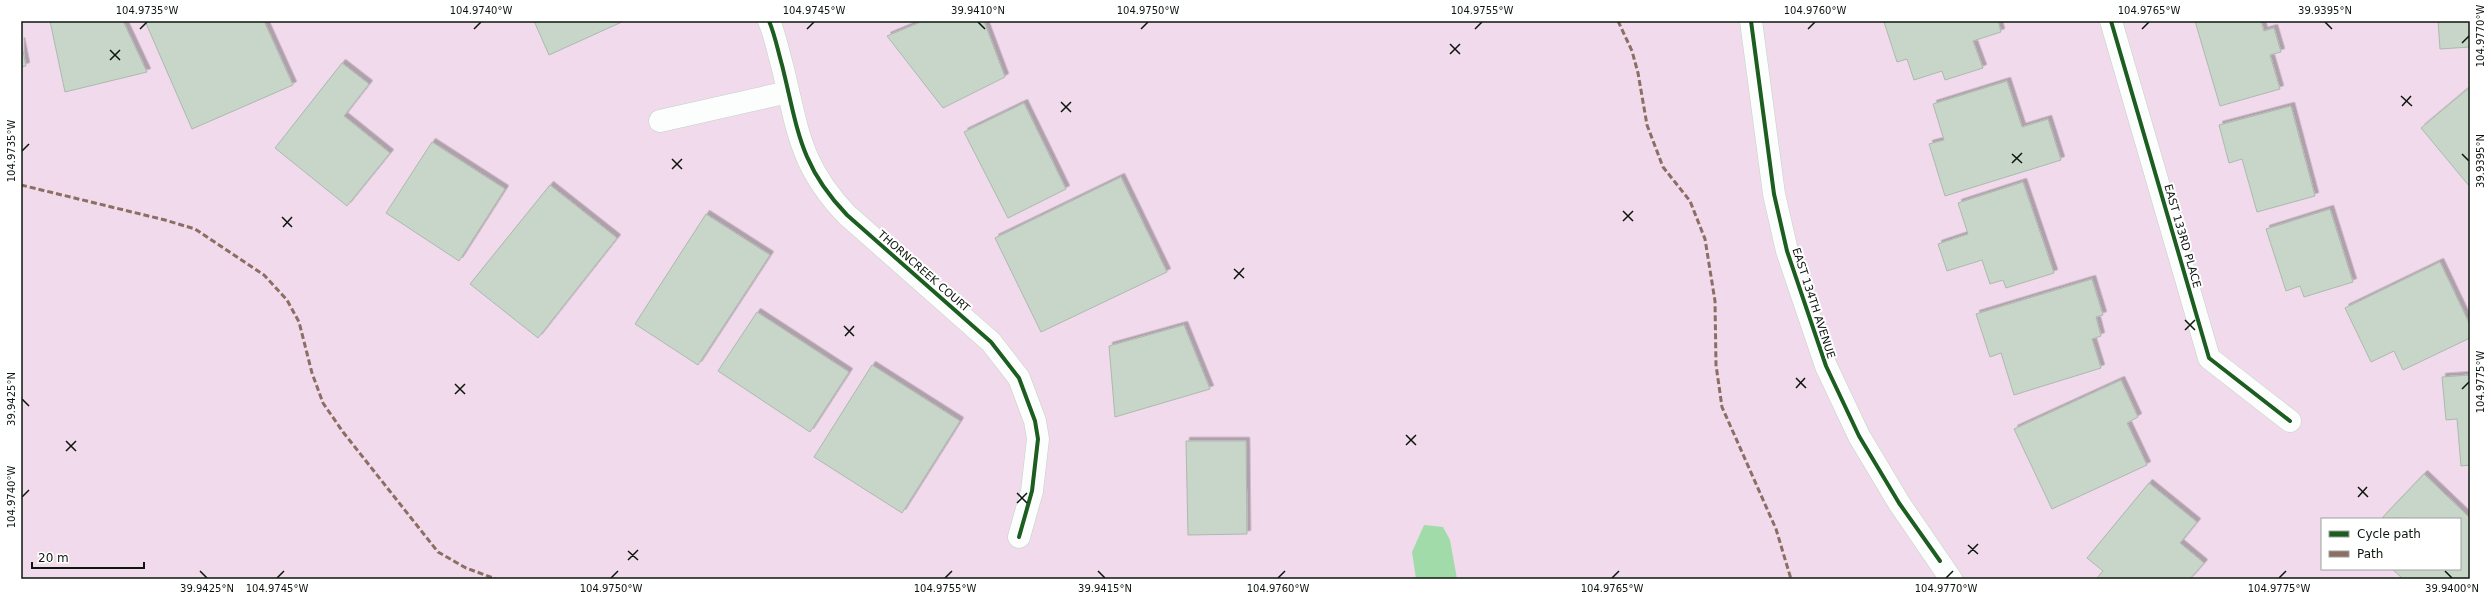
<svg xmlns="http://www.w3.org/2000/svg" width="2491" height="600" font-family="'DejaVu Sans',sans-serif">
<style>
.green{fill:#f0daeb;fill-rule:evenodd}
.water{fill:#a2dbaa}
.building{fill:#c8d5c9;stroke:#acb9ad;filter:url(#shadow)}
.lines{fill:none;stroke-linecap:round;stroke-linejoin:round}
.minor-casing{stroke:#c4d1c5;stroke-width:23}
.minor{stroke:#fbfefc;stroke-width:22}
.quiet{stroke:#8d6e63;stroke-width:3;stroke-dasharray:6 3;stroke-linecap:butt}
.cycleway-casing{stroke:#fff;stroke-width:6}
.cycleway{stroke:#1b5e20;stroke-width:4}
.ticks{fill:none;stroke:#0c160e;stroke-width:1.5}
.labels{text-anchor:middle;stroke-width:4;stroke-linejoin:round;paint-order:stroke}
.street-label{font-size:11px;fill:#0c160e;stroke:#fff}
.neatline{fill:none;stroke:#0c160e;stroke-width:1.5}
.ticks-label{font-size:10px;text-anchor:middle;fill:#0c160e}
</style>
<defs>
<filter id="shadow"><feDropShadow dx="3.5" dy="-3.5" stdDeviation="0" flood-color="#0004"/></filter>
</defs>
<rect width="100%" height="100%" fill="#e6f7e8"/>
<path class="green" d="M 21,21 L 2470,21 L 2470,579 L 21,579 ZM 2322,519 L 2460,519 L 2460,569 L 2322,569 Z"/>
<polygon class="water" points="1424,525 1443,527 1450,540 1457,579 1416,579 1412,552"/>
<g class="building">
<polygon points="50,21 123,21 147,72 65,92"/>
<polygon points="145,21 264,21 293,85 192,129"/>
<polygon points="534,21 624,21 549,55"/>
<polygon points="923,21 984,21 1005,77 943,108 887,36"/>
<polygon points="1887,21 1998,21 2001,32 1973,41 1983,68 1945,80 1942,71 1914,80 1907,59 1897,62 1884,22"/>
<polygon points="2195,21 2261,21 2264,31 2274,28 2281,52 2270,55 2280,89 2220,106"/>
<polygon points="2438,21 2470,21 2470,47 2440,49"/>
<polygon points="21,41 26,66 21,67"/>
<polygon points="342,63 369,84 344,116 390,153 347,206 275,148"/>
<polygon points="2007,81 2022,127 2048,119 2061,160 1945,196 1929,144 1944,140 1933,104"/>
<polygon points="2470,87 2470,187 2421,128"/>
<polygon points="1024,103 1066,189 1008,218 964,132"/>
<polygon points="2291,106 2315,196 2257,212 2242,159 2229,163 2219,125"/>
<polygon points="432,142 505,189 459,261 386,213"/>
<polygon points="1121,177 1167,272 1041,332 995,238"/>
<polygon points="2023,182 2054,273 2006,288 2003,280 1990,284 1982,260 1947,271 1938,244 1968,234 1958,203"/>
<polygon points="550,185 617,238 538,338 470,284"/>
<polygon points="2330,209 2353,282 2304,297 2300,286 2286,291 2266,229"/>
<polygon points="706,214 770,255 698,365 635,324"/>
<polygon points="2440,262 2470,325 2470,338 2403,370 2394,351 2371,362 2345,308"/>
<polygon points="2092,279 2103,315 2096,317 2101,336 2092,339 2101,368 2014,395 2001,353 1990,357 1976,314"/>
<polygon points="757,312 849,372 810,432 718,371"/>
<polygon points="1184,325 1210,389 1115,417 1109,346"/>
<polygon points="872,365 960,421 902,513 814,457"/>
<polygon points="2470,375 2470,465 2461,466 2457,419 2446,420 2442,377"/>
<polygon points="2121,380 2138,417 2127,423 2147,465 2052,509 2014,429"/>
<polygon points="1186,441 1246,441 1247,534 1188,535"/>
<polygon points="2424,474 2470,518 2470,579 2403,579 2392,569 2460,569 2460,519 2382,518"/>
<polygon points="2149,483 2197,522 2180,543 2204,563 2190,579 2096,579 2103,571 2087,558"/>
</g>
<g class="lines">
<g class="minor-casing">
<g id="minor">
<path d="M 769,21 C 775,35 778,51 782,65 C 798,129 799,165 847,215 L 991,342 L 1019,378 L 1035,421 L 1038,439 L 1032,491 L 1019,537"/>
<polyline points="1751,21 1774,194 1787,251 1826,366 1859,436 1899,503 1951,579"/>
<polyline points="2111,21 2209,358 2290,421"/>
<polyline points="660,121 788,92"/>
</g>
</g>
<use href="#minor" class="minor"/>
<g class="quiet">
<polyline points="1618,21 1632,51 1638,73 1647,125 1663,167 1690,201 1705,239 1715,301 1716,365 1722,407 1776,529 1791,579"/>
<polyline points="21,185 165,220 195,229 264,275 287,300 299,322 312,373 323,403 343,432 438,552 466,568 496,579"/>
</g>
<g class="cycleway-casing">
<g id="cycleway">
<path d="M 769,21 C 775,35 778,51 782,65 C 798,129 799,165 847,215 L 991,342 L 1019,378 L 1035,421 L 1038,439 L 1032,491 L 1019,537"/>
<polyline points="1751,21 1774,194 1787,251 1826,366 1859,436 1899,503 1940,561"/>
<polyline points="2111,21 2209,358 2290,421"/>
</g>
</g>
<use href="#cycleway" class="cycleway"/>
</g>
<path class="ticks" d="M 978,22 L 985,29M 2325,22 L 2332,29M 140,29 L 147,22M 474,29 L 481,22M 807,29 L 814,22M 1141,29 L 1148,22M 1475,29 L 1482,22M 1808,29 L 1815,22M 2142,29 L 2149,22M 2462,43 L 2469,36M 1450,44 L 1460,54M 110,50 L 120,60M 1450,54 L 1460,44M 110,60 L 120,50M 2401,96 L 2412,106M 1061,102 L 1071,112M 2402,106 L 2411,96M 1061,112 L 1071,102M 22,151 L 29,144M 2012,154 L 2022,163M 2462,154 L 2469,161M 672,159 L 682,169M 2012,163 L 2022,153M 672,169 L 682,159M 1623,211 L 1633,221M 282,217 L 292,227M 1623,221 L 1633,211M 283,227 L 292,217M 1234,269 L 1244,278M 1234,279 L 1244,268M 2185,320 L 2195,330M 844,326 L 854,336M 2185,330 L 2195,320M 845,336 L 854,326M 1796,378 L 1806,388M 455,384 L 465,394M 1796,388 L 1805,378M 2462,389 L 2469,382M 455,394 L 465,384M 22,399 L 29,406M 1406,435 L 1416,445M 66,441 L 76,451M 1406,445 L 1416,435M 66,451 L 76,441M 2358,487 L 2368,497M 1017,493 L 1027,503M 22,497 L 29,490M 2358,497 L 2367,487M 1017,503 L 1027,493M 1968,545 L 1978,554M 628,551 L 638,560M 1968,554 L 1978,544M 628,560 L 638,550M 200,571 L 207,578M 1098,571 L 1105,578M 2445,571 L 2452,578M 277,578 L 284,571M 611,578 L 618,571M 945,578 L 952,571M 1278,578 L 1285,571M 1612,578 L 1619,571M 1946,578 L 1953,571M 2279,578 L 2286,571"/>
<g class="labels">
<g class="street-label">
<text transform="translate(2183 236) rotate(74)" y="4">EAST 133RD PLACE</text>
<text transform="translate(924 271) rotate(41)" y="4">THORNCREEK COURT</text>
<text transform="translate(1814 303) rotate(72)" y="4">EAST 134TH AVENUE</text>
</g>
</g>
<rect width="2491" height="600" fill="none" stroke="#ffffff" stroke-width="44"/>
<rect x="2321" y="518" width="140" height="52" fill="#ffffff" stroke="#9ea29f"/>
<rect x="2329" y="531" width="20" height="6" fill="#1b5e20" stroke="#9ea29f"/>
<text x="2357" y="538" font-size="12" fill="#0c160e">Cycle path</text>
<rect x="2329" y="551" width="20" height="6" fill="#8d6e63" stroke="#9ea29f"/>
<text x="2357" y="558" font-size="12" fill="#0c160e">Path</text>
<path d="M32 562v6h112v-6" fill="none" stroke="#0c160e" stroke-width="2"/>
<text x="38" y="562" font-size="12" fill="#0c160e" stroke="#ffffff" stroke-width="3" paint-order="stroke">20 m</text>
<rect x="22" y="22" width="2447" height="556" class="neatline"/>
<g class="ticks-label">
<text x="147" y="14">104.9735°W</text>
<text x="481" y="14">104.9740°W</text>
<text x="814" y="14">104.9745°W</text>
<text x="978" y="14">39.9410°N</text>
<text x="1148" y="14">104.9750°W</text>
<text x="1482" y="14">104.9755°W</text>
<text x="1815" y="14">104.9760°W</text>
<text x="2149" y="14">104.9765°W</text>
<text x="2325" y="14">39.9395°N</text>
<text transform="translate(2480 36) rotate(-90)" y="4">104.9770°W</text>
<text transform="translate(11 151) rotate(-90)" y="4">104.9735°W</text>
<text transform="translate(2480 161) rotate(-90)" y="4">39.9395°N</text>
<text transform="translate(2480 382) rotate(-90)" y="4">104.9775°W</text>
<text transform="translate(11 399) rotate(-90)" y="4">39.9425°N</text>
<text transform="translate(11 497) rotate(-90)" y="4">104.9740°W</text>
<text x="207" y="592">39.9425°N</text>
<text x="277" y="592">104.9745°W</text>
<text x="611" y="592">104.9750°W</text>
<text x="945" y="592">104.9755°W</text>
<text x="1105" y="592">39.9415°N</text>
<text x="1278" y="592">104.9760°W</text>
<text x="1612" y="592">104.9765°W</text>
<text x="1946" y="592">104.9770°W</text>
<text x="2279" y="592">104.9775°W</text>
<text x="2452" y="592">39.9400°N</text>
</g>
</svg>
